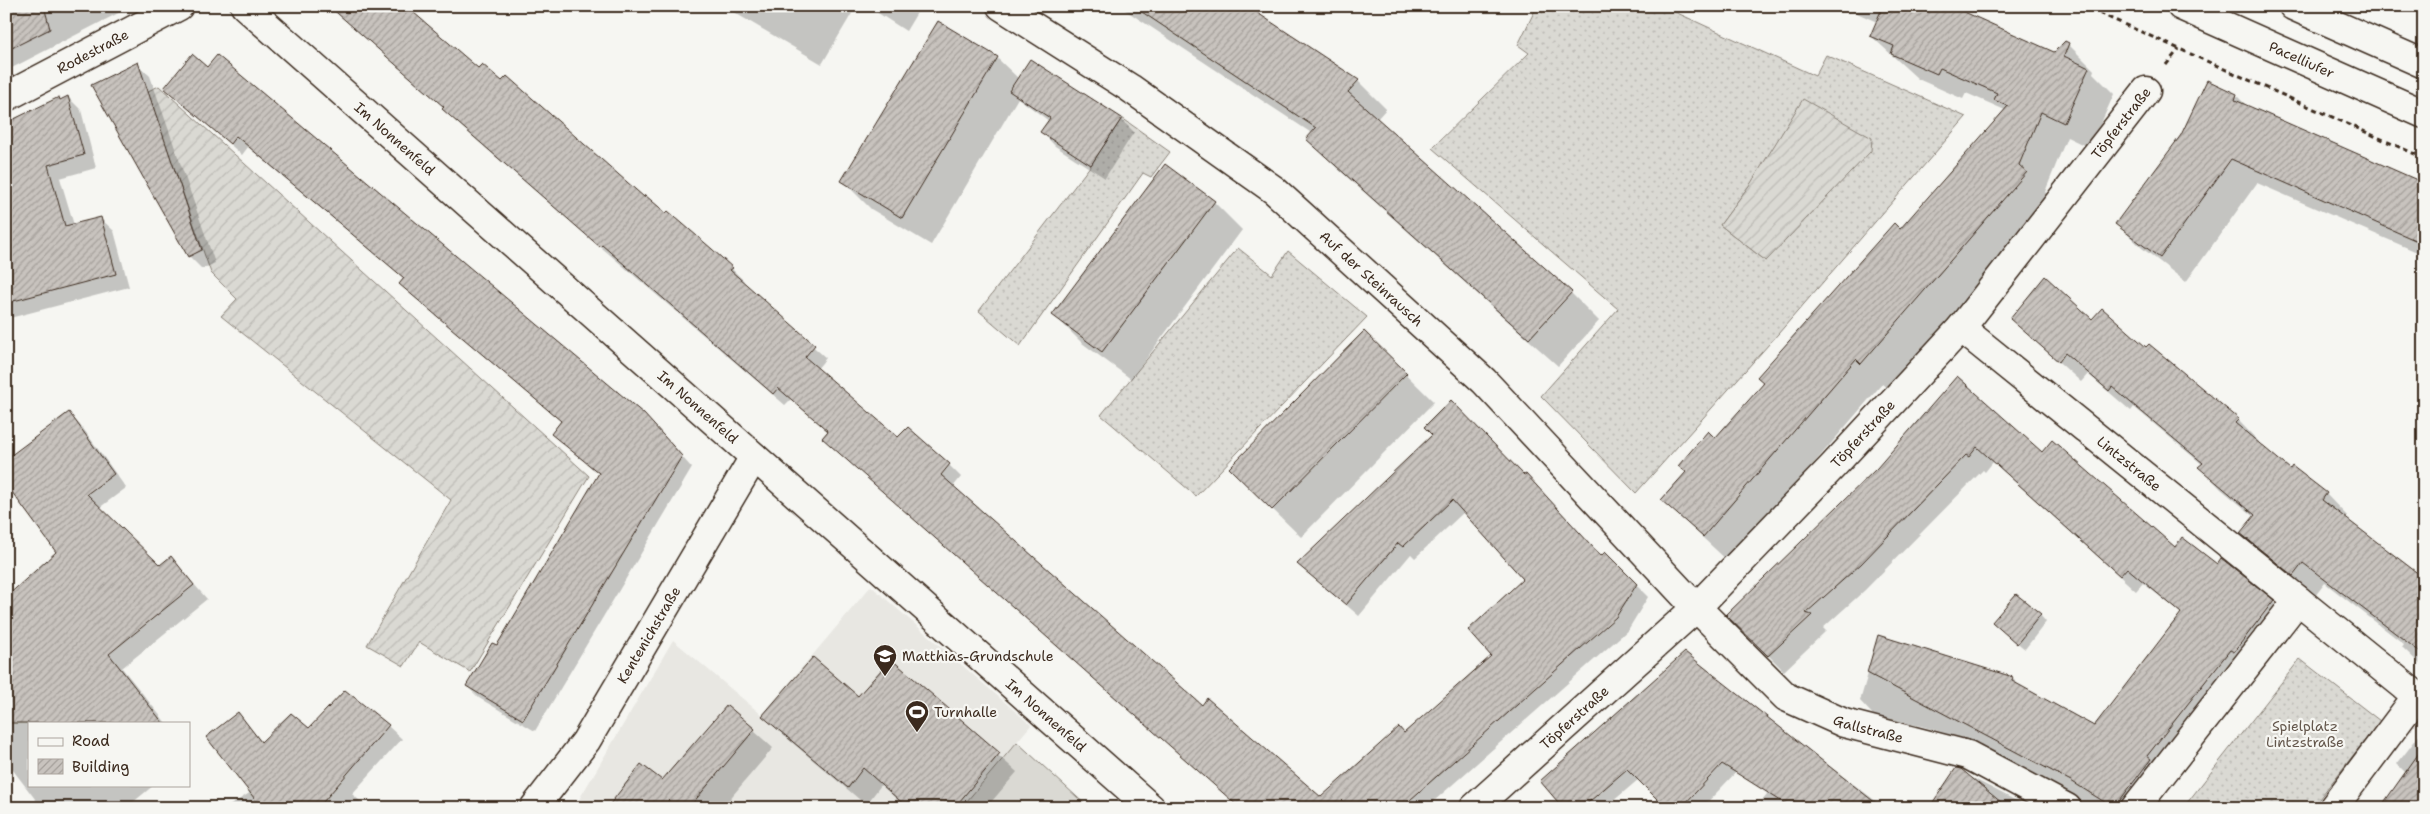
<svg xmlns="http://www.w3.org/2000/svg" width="2430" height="814" font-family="'Shantell Sans',sans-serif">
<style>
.built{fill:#e8e7e2}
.grass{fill:url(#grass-dots);stroke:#8a8278;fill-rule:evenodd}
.garden{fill:url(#garden-furrows);stroke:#8a8278}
.pitch{fill:#dad9d3;stroke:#8a8278}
.shadow{fill:#0003}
.building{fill:url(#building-hatch);stroke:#3b2a1e}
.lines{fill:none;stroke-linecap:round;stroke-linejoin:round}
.minor-casing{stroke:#3b2a1e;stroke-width:31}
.primary-casing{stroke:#3b2a1e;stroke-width:31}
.path{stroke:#3b2a1e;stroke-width:3;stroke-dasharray:5 4;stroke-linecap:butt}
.minor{stroke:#f6f6f2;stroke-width:28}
.primary{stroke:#f6f6f2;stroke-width:28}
.labels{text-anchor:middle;stroke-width:4.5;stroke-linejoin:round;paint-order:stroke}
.street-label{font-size:14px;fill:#3b2a1e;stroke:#f6f6f2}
.poi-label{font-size:14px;fill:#3b2a1e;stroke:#f6f6f2;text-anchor:start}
.park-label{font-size:14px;fill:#63564b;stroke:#f6f6f2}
</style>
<defs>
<pattern id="grass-dots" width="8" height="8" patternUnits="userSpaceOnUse" patternTransform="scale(1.25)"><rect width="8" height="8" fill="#dad9d3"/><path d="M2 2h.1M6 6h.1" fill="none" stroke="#bcbab5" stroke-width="1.8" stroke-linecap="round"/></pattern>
<pattern id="garden-furrows" width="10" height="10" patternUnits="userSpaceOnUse" patternTransform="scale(1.25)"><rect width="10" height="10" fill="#dad9d3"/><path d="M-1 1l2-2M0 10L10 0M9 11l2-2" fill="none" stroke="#bcbab5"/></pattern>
<pattern id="building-hatch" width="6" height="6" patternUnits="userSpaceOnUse" patternTransform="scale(1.25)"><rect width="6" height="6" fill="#c8c3be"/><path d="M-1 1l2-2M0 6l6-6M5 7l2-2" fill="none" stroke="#a49f9a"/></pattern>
</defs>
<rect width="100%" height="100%" fill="#f6f6f2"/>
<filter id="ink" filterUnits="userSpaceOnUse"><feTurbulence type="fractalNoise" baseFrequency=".02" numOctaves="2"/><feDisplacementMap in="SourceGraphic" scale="10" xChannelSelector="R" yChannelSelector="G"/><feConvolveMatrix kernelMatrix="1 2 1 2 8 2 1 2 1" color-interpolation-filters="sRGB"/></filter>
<g filter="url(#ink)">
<polygon class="built" points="871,586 1031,725 961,808 574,808 673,640 762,715"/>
<g class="grass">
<path d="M 1537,6 L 1662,6 L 1815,76 L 1826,55 L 1966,117 L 1778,334 L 1636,493 L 1541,396 L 1618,309 L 1432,148 L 1529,53 L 1518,45 ZM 1751,183 L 1766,261 L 1720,225 Z"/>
<polygon points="1122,118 1170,152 1151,177 1143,173 1020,346 979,311 1091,165"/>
<polygon points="1238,248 1272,275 1288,251 1367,317 1196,496 1101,415"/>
<polygon points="2300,659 2380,721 2312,808 2183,808"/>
</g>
<g class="garden">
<polygon points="159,86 589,476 470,672 419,642 404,666 367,645 451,500 221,316 237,299 211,273 163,137 139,95"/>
<polygon points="1803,99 1872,138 1871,151 1766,261 1720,225 1751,183"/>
</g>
<polygon class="pitch" points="1017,742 1089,808 961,808"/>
<g class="shadow">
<polygon points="6,6 132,6 6,71"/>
<polygon points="329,6 405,6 478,69 732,269 744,281 742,283 826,358 817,369 898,439 949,465 961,477 953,487 1202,706 1321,799 1404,734 1493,656 1525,579 1464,512 1415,558 1411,554 1359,616 1299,564 1434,435 1601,558 1605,554 1648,597 1628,630 1426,808 1241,808 829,432 791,399 785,405 496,157 455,121 444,109 445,108"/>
<polygon points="723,6 850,6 854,10 822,64"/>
<polygon points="867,6 921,6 906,31"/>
<polygon points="1119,6 1244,6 1358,81 1386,109 1377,119 1571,293 1599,321 1558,366 1336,167 1308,139 1313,134"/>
<polygon points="1841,6 1948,6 2055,54 2068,44 2094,70 2093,73 2114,94 2090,148 2067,137 2045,192 2052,199 1888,389 1882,384 1729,562 1662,500 2005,110 1966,93 1963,99 1918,79 1871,36 1877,22"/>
<polygon points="193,56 655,427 692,468 535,731 479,698 467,686 498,647 600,475 552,434 562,422 412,295 405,279 248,147 242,155 166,88"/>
<polygon points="997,58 1019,79 1121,119 1134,132 1105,178 1055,146 1042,132 1049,121 1018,98 931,245 871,209 843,181"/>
<polygon points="137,64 150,76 215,263 202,269 189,256"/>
<polygon points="2236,95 2248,107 2424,184 2424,255 2257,183 2186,282 2142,248 2117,224"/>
<polygon points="68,97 81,110 96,168 60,178 74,225 100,218 114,231 129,287 6,319 6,125"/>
<polygon points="1214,202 1242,230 1131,379 1082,343 1054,315"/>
<polygon points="2011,319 2093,321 2146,349 2149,345 2238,420 2259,442 2258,444 2290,471 2326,494 2347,516 2345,519 2424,580 2424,668 2402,647 2404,644 2325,583 2315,596 2264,555 2242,533 2255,517 2221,489 2200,467 2203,465 2134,407 2131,411 2088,374 2081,382"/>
<polygon points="1364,333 1434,402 1301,537 1259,496"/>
<polygon points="1957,378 2042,454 2175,549 2217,565 2273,601 2289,617 2141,808 2084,808 2083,805 1992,756 1979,743 1921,726 1875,717 1860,701 1879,636 2012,678 2021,687 2095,728 2182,614 2143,583 2136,591 1993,462 1985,472 1983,470 1865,590 1823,628 1826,631 1784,671 1728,615 1878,469"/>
<polygon points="69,414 82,427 126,488 99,508 160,567 171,558 207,599 122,668 166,723 29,723 29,785 154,785 126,808 42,808 6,761 6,599 58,552"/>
<polygon points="6,446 10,450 6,453"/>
<polygon points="2040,615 2046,622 2025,649 2000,629"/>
<polygon points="891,661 1017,772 986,808 907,808 881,785 866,805 781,733 764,716 859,698"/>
<polygon points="727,707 773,748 722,808 609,808 662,782"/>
<polygon points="238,714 262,742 309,730 388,726 402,739 352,794 368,808 230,808 229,806 251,792"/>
<polygon points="1777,729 1702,808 1667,808 1639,779 1605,808 1565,808 1541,781"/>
<polygon points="2424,729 2424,808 2406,773 2397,764"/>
<polygon points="1801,745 1885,808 1757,808"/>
<polygon points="1957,770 2030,808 1931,808"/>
<polygon points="601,803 607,808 598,808"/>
</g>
<g class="building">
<polygon points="6,6 44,6 50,29 6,51"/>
<polygon points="329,6 406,6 478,68 482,64 502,81 507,76 644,197 645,195 666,213 668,211 712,249 733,268 730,270 815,345 805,357 898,437 908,427 950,464 941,475 1202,705 1207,698 1321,797 1399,727 1404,733 1491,656 1468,630 1523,579 1452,500 1403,547 1398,543 1346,605 1297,564 1432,435 1424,427 1451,400 1524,475 1526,474 1601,556 1605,552 1637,584 1616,617 1401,808 1240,808 822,438 828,431 778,388 773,394 602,245 600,247 442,109 444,107"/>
<polygon points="1133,6 1247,6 1359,80 1348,92 1572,292 1529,339 1306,139 1316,128"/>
<polygon points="1883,6 1951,6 2054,52 2065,41 2069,43 2064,56 2089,68 2064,123 2041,112 2019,165 2027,172 1861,364 1856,359 1703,537 1661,500 1686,472 1678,466 1708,431 1715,438 1764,383 1757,377 1894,223 1900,229 2008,106 1994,100 1997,93 1940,68 1937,74 1891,54 1894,46 1870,36"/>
<polygon points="938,21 998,57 902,218 841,181"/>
<polygon points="192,54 207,67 217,55 644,414 682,456 523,720 466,686 492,643 497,645 599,473 551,434 561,421 399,284 404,278 236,136 230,144 164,88"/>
<polygon points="1030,59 1122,118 1091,165 1040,132 1050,118 1009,91"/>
<polygon points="138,62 202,250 188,257 91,85"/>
<polygon points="2207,80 2237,94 2235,100 2424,183 2424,244 2231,159 2160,258 2115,224 2181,135"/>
<polygon points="68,96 84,155 48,165 65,226 101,217 116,274 6,303 6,123 59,97 60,100"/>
<polygon points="1165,164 1215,201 1102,352 1052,315"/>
<polygon points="2045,276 2092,319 2102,308 2146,347 2149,344 2239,419 2235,423 2290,469 2292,466 2327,493 2322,500 2424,578 2424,655 2303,563 2293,576 2240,533 2255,515 2198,467 2203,463 2112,387 2109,391 2065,353 2059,362 2010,319"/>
<polygon points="1364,331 1407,373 1272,510 1229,468"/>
<polygon points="1957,376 2042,452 2052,440 2175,547 2182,537 2217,564 2221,558 2274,600 2234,652 2230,650 2147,756 2151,759 2114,808 2071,781 1867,673 1878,635 2013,677 2012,681 2094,726 2181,613 2127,568 2120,576 1977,447 1969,457 1966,455 1861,564 1806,613 1812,615 1768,656 1726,615 1877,468"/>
<polygon points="69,412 114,474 87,494 160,565 171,556 194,585 109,654 163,723 6,723 6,597 56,552 6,484 6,459"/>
<polygon points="2016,594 2041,614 2017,644 1992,622"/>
<polygon points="1685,652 1815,755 1882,808 1792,808 1722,764 1681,808 1666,808 1627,769 1582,808 1563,808 1540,781"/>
<polygon points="813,657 858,696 891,659 1000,753 954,808 908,808 863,768 848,788 762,716"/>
<polygon points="345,690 389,725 318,808 262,808 206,737 238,712 261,742 291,713 309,728"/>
<polygon points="727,705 755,729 692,804 698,808 607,808 641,764 662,780"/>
<polygon points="2424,746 2424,808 2380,808"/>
<polygon points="1956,768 1961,769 2008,808 1929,808"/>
</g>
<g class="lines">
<g class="minor-casing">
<g id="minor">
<path id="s1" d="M 245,6 L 1151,808"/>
<path id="s2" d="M 1001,6 L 1130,88 L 1274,190 L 1484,381 L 1685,596 L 1786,697 L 1844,723 L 1968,755 L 2067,808"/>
<path id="s3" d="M 6,97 L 179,6"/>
<path id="s4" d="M 1961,328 L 2298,600"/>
<path id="s5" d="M 534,808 L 586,741 L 754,457"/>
<path id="s6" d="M 1474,808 L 1697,607 L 1833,466 L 1961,328 L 2146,91"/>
<polyline points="2135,808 2298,600 2417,696 2333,808"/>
</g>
</g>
<g class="primary-casing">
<g id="primary">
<path id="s7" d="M 2181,6 L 2424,114"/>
<polyline points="2293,6 2424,64"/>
</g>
</g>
<g class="path">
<polyline points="2083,6 2424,158"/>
<polyline points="2166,65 2179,49"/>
</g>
<use href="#minor" class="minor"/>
<use href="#primary" class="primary"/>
</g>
</g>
<defs>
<g id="school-pin" transform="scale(1.25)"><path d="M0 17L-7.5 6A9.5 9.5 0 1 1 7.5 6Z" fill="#3b2a1e" stroke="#f6f6f2"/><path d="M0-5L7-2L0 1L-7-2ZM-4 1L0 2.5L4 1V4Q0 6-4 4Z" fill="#fff"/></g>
<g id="stadium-pin" transform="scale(1.25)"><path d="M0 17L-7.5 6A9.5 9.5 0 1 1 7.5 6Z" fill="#3b2a1e" stroke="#f6f6f2"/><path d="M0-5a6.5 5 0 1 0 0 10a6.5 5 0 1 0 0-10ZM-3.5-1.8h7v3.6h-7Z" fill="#fff"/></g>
</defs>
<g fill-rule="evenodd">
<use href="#school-pin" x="885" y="656"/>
<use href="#stadium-pin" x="917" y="712"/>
</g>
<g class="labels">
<g class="street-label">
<text dy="5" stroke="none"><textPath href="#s3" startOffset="98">Rodestraße</textPath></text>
<text dy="5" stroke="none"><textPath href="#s7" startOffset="132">Pacelliufer</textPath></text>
<text transform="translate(2121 123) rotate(-52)" y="5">Töpferstraße</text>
<text dy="5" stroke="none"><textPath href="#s1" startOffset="200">Im Nonnenfeld</textPath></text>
<text dy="5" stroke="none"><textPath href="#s2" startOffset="461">Auf der Steinrausch</textPath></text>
<text dy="5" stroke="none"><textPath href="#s1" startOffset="605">Im Nonnenfeld</textPath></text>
<text dy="5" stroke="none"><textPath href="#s6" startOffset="540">Töpferstraße</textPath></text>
<text dy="5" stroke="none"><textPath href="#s4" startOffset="216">Lintzstraße</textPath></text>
<text dy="5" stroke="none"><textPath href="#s5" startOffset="208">Kentenichstraße</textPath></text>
<text dy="5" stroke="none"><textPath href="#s1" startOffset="1070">Im Nonnenfeld</textPath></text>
<text dy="5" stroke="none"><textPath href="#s6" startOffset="135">Töpferstraße</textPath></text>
<text dy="5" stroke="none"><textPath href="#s2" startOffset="1139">Gallstraße</textPath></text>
</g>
<g class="poi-label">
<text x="902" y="661">Matthias-Grundschule</text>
<text x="934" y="717">Turnhalle</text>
</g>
<g class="park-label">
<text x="2305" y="731">Spielplatz<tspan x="2305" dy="16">Lintzstraße</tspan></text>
</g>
</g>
<rect width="2430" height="814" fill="none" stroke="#f6f6f2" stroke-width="25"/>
<rect x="12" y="12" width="2405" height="789" fill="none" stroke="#3b2a1e" stroke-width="2" filter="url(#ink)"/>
<rect x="28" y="722" width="162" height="65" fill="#f6f6f2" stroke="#aba49d"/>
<rect x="38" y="738" width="25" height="8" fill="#f6f6f2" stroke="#aba49d"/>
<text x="72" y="746" font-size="15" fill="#3b2a1e">Road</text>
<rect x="38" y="759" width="25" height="15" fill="url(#building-hatch)" stroke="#aba49d"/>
<text x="72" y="772" font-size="15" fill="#3b2a1e">Building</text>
</svg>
